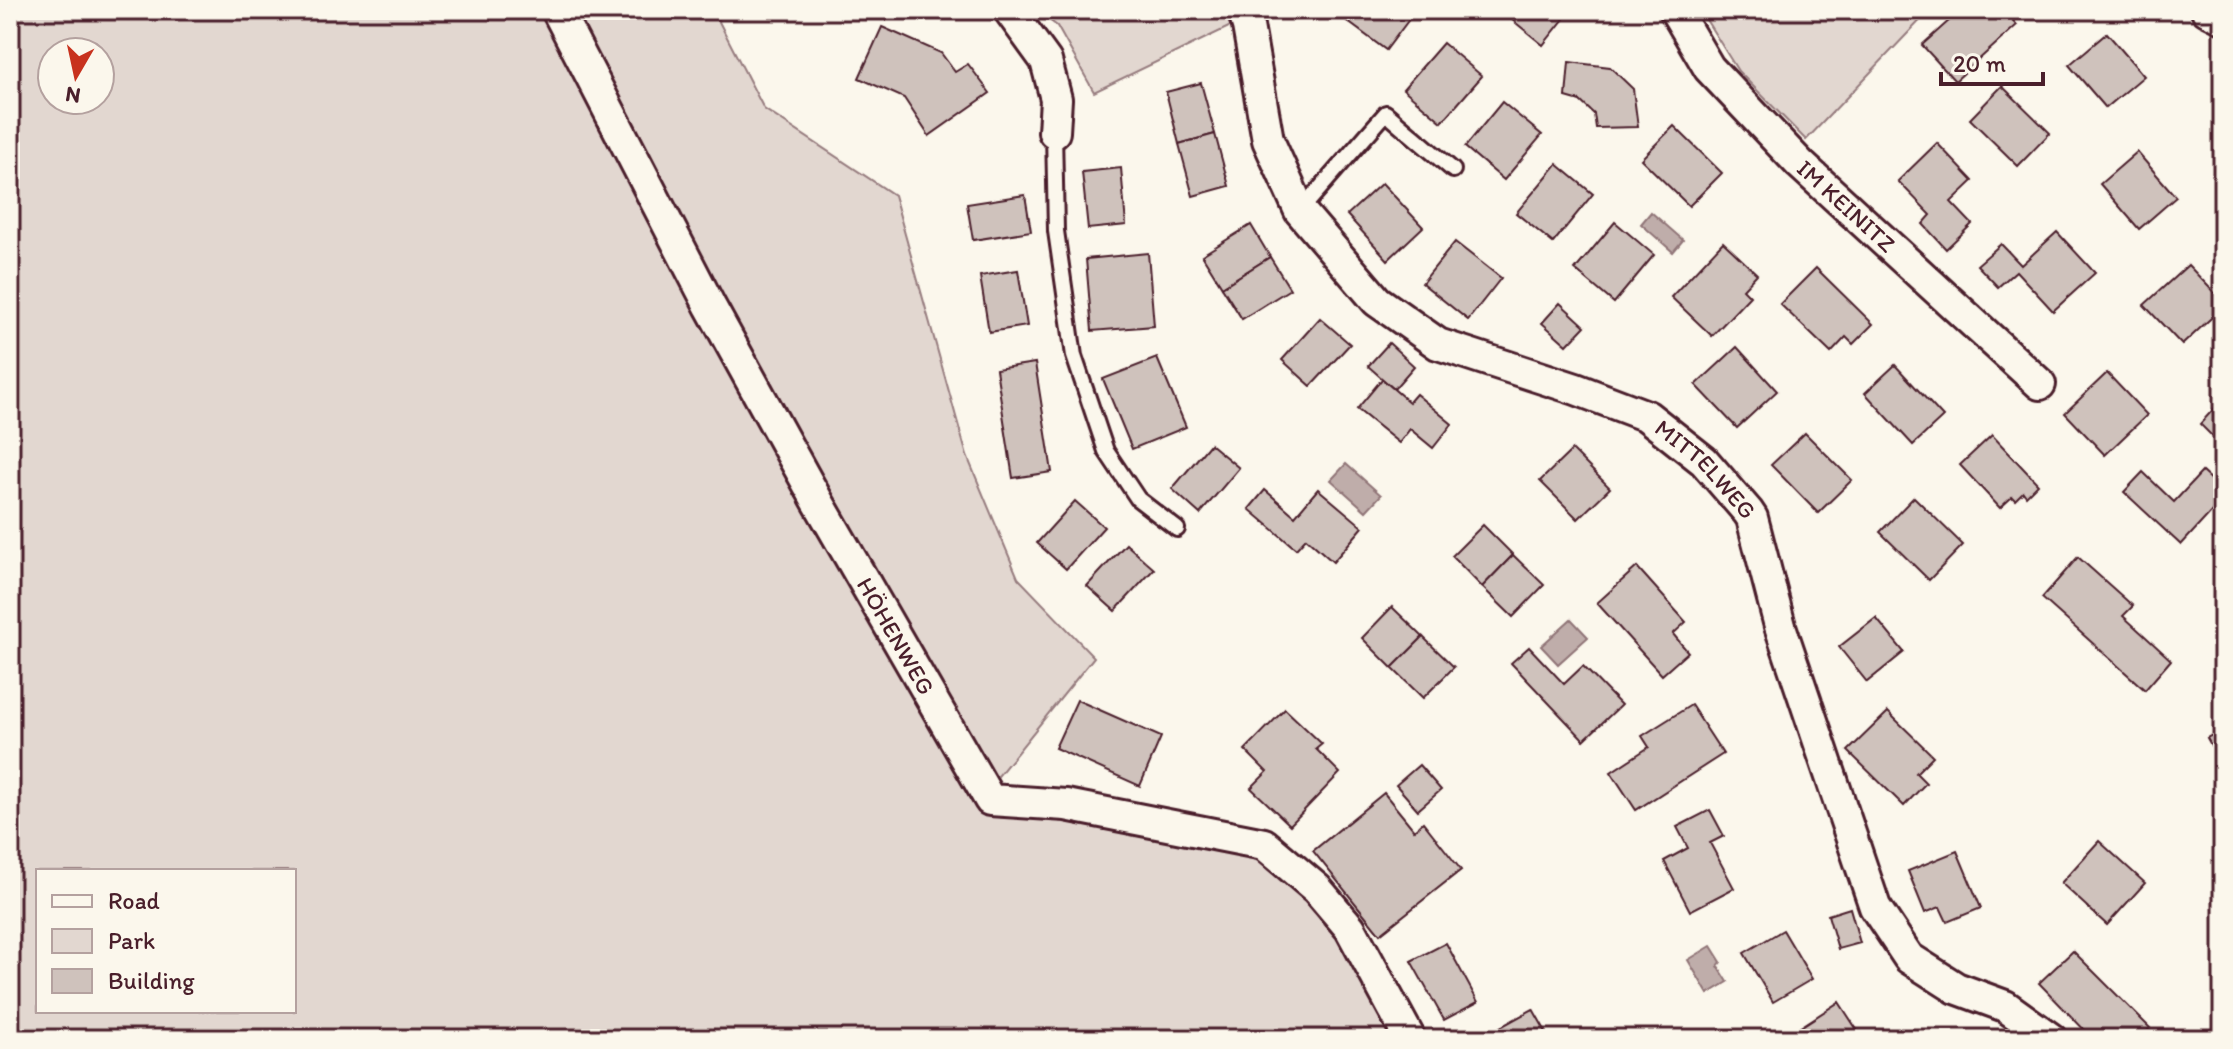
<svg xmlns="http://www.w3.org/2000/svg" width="2233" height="1049" font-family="Itim,sans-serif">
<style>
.green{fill:#e2d7d0;stroke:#967b7e;stroke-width:2;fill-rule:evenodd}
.water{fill:#bfadaa;stroke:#907477;stroke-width:2}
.building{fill:#cfc2bc;stroke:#4a1f2b;stroke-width:2}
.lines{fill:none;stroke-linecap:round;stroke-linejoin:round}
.lane-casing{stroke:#4a1f2b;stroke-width:20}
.street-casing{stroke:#4a1f2b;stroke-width:36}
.lane{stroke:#fbf7ec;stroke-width:14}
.street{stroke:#fbf7ec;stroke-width:30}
.labels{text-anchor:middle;stroke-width:8;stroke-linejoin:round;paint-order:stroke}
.street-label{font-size:24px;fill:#4a1f2b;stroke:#fbf7ec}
</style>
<rect width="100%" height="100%" fill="#fbf7ec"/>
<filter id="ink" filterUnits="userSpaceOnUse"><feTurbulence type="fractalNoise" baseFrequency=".0125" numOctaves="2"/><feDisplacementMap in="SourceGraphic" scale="16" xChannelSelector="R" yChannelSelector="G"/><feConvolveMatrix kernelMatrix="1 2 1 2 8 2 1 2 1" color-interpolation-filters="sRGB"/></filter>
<g filter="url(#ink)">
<g class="green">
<path d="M 10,10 L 547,10 L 975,798 L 1264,844 L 1317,889 L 1410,1039 L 10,1039 ZM 52,52 L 100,52 L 100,100 L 52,100 ZM 38,871 L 294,871 L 294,1011 L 38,1011 Z"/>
<polygon points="569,10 713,10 764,109 894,195 967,456 1018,578 1094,657 995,780 803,451"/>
<polygon points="1036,10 1225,10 1231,26 1094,92 1057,26"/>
<polygon points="1700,10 1930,10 1806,140 1738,71"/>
</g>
<g class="water">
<polygon points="1651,212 1683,240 1673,252 1641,224"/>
<polygon points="1346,464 1381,495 1366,511 1331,480"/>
<polygon points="1571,619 1588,637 1558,664 1541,646"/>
<polygon points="1711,946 1721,962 1718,966 1728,982 1708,994 1688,960"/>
</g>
<g class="building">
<polygon points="1338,10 1408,10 1413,14 1386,50 1336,13"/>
<polygon points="1500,10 1571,10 1543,45"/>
<polygon points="1961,10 2004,10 2017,25 1955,81 1922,45"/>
<polygon points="882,27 941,53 955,72 968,64 990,93 929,136 904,98 859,78"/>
<polygon points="2107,33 2144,76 2106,108 2069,65"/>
<polygon points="1443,43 1482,76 1442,122 1403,89"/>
<polygon points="1569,62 1610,67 1633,89 1638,127 1596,128 1594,114 1580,101 1566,97"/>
<polygon points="1201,83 1215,134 1179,144 1166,92"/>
<polygon points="2002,86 2050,133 2018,166 1970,119"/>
<polygon points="1502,102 1542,135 1504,180 1465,147"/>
<polygon points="1674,126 1722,173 1689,206 1641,159"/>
<polygon points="1215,134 1229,186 1193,196 1179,144"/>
<polygon points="1937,143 1973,181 1951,202 1972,224 1946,249 1923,224 1931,215 1898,181"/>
<polygon points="2137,152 2176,197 2139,229 2100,184"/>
<polygon points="1557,164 1593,194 1553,243 1516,213"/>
<polygon points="1121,168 1126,225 1088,229 1082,172"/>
<polygon points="1382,183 1423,227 1388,260 1347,215"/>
<polygon points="1025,195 1031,231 973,240 967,204"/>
<polygon points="1615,222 1654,255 1614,303 1575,270"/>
<polygon points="1251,225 1270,257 1222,287 1202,255"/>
<polygon points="2057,232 2095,273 2053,311 2016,271 1998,287 1977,265 2001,244 2021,265"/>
<polygon points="1455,242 1501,278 1468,320 1422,283"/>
<polygon points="1723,242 1757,274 1743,289 1750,296 1712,336 1671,297"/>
<polygon points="1148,253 1154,326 1092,331 1086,259"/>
<polygon points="1270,257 1290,289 1242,319 1222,287"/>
<polygon points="2188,265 2223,302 2223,307 2182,345 2144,305"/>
<polygon points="1816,268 1873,324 1853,344 1846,337 1831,353 1780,304"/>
<polygon points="1018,270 1027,326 989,332 980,276"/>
<polygon points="1560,303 1585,326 1567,345 1542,323"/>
<polygon points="1320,318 1350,344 1311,386 1282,360"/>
<polygon points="1389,343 1414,366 1394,389 1368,366"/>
<polygon points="1737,347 1777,391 1737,428 1696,385"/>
<polygon points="1157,358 1186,427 1132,449 1103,379"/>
<polygon points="1035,363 1052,472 1013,478 996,369"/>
<polygon points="1895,365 1943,417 1913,445 1865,393"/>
<polygon points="2107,373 2147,415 2105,455 2065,413"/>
<polygon points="1382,379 1409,402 1416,394 1452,424 1433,448 1410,429 1399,443 1357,409"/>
<polygon points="2220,402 2223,405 2223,447 2200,424"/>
<polygon points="1805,433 1852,480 1818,513 1771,465"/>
<polygon points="1992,435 2038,484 2026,496 2023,492 2015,500 2012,497 2000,508 1960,465"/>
<polygon points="1210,444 1239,468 1200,514 1172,489"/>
<polygon points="1572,450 1610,488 1578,519 1540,481"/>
<polygon points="2143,472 2174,502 2202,472 2223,491 2223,499 2181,545 2124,492"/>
<polygon points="1318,489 1363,527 1333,562 1306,538 1296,549 1249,509 1265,490 1295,516"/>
<polygon points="1914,497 1963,545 1929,580 1880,532"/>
<polygon points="1075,501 1104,527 1066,569 1037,543"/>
<polygon points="1483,525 1513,555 1482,587 1452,556"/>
<polygon points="1126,544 1154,569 1115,611 1087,586"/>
<polygon points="1513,555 1544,585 1513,617 1482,587"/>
<polygon points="2078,557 2133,606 2123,616 2171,660 2145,690 2042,598"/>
<polygon points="1637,567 1686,622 1673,634 1688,652 1662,675 1597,603"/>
<polygon points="1392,607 1423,637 1392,668 1362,638"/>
<polygon points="1876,618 1904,652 1867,682 1839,647"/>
<polygon points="1423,637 1454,667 1423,698 1392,668"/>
<polygon points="1529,647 1564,684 1583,666 1621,705 1584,740 1511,663"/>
<polygon points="1077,700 1161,737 1140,786 1055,748"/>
<polygon points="1691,705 1723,754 1636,810 1611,772 1649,747 1642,736"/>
<polygon points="1285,709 1322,744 1316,749 1340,773 1290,825 1251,788 1267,772 1245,750"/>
<polygon points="1888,712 1933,756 1916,773 1926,783 1904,806 1848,751"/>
<polygon points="2223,729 2223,767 2207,738"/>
<polygon points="1419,765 1441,790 1418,810 1396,785"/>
<polygon points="1384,793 1414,830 1423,822 1461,870 1380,934 1313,851"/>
<polygon points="1710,810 1724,836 1710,843 1734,888 1690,911 1664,861 1688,848 1677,827"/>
<polygon points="2099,841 2145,883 2107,925 2061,883"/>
<polygon points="1957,851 1981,908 1947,922 1940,907 1925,913 1908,871"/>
<polygon points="1850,908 1860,943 1838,949 1828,915"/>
<polygon points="1783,930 1812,979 1773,1002 1744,953"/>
<polygon points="1446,943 1478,1002 1444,1020 1411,961"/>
<polygon points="2073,951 2150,1028 2139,1039 2093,1039 2039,983"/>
<polygon points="1839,1002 1863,1039 1807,1039 1799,1028"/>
<polygon points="1533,1009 1550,1039 1488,1039 1486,1035"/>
</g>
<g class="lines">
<g class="lane-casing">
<g id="lane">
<polyline points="1054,132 1056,231 1074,356 1106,451 1138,499 1177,529"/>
<polyline points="1300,211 1386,113 1453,170"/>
</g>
</g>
<g class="street-casing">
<g id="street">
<path id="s1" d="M 557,10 L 710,306 L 817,500 L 990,800 L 1066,805 L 1264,844 L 1317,889 L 1350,928 L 1410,1039"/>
<polyline points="1009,10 1046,61 1056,99 1054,132"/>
<path id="s2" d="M 1243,10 L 1248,26 L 1268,140 L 1300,211 L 1377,301 L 1438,344 L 1576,389 L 1647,416 L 1704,461 L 1748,512 L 1752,518 L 1780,626 L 1875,907 L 1909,958 L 1956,988 L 2005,1006 L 2051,1039"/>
<path id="s3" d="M 1675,10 L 1709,68 L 1800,164 L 2040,384"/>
<polyline points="2207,10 2223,18"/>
</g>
</g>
<use href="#lane" class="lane"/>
<use href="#street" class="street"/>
</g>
</g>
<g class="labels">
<g class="street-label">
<text dy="8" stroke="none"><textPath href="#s3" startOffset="262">IM KEINITZ</textPath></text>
<text dy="8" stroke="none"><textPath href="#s2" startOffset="704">MITTELWEG</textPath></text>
<text dy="8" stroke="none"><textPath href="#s1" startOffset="712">HÖHENWEG</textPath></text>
</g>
</g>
<rect width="2233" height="1049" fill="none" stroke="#fbf7ec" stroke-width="40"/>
<rect x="20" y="20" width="2193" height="1009" fill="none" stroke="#4a1f2b" stroke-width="3" filter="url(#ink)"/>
<rect x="36" y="869" width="260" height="144" fill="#fbf7ec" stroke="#b4a19f" stroke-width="2"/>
<rect x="52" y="895" width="40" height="12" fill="#fbf7ec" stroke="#b4a19f" stroke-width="2"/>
<text x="108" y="909" font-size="24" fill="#4a1f2b">Road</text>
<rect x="52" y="929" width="40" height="24" fill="#e2d7d0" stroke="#b4a19f" stroke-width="2"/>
<text x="108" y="949" font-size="24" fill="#4a1f2b">Park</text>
<rect x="52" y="969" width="40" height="24" fill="#cfc2bc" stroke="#b4a19f" stroke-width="2"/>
<text x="108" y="989" font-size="24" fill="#4a1f2b">Building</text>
<g transform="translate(76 76) rotate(189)"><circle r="38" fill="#fbf7ec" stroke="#b4a19f" stroke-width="2"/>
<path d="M0-6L14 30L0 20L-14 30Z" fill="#c8321e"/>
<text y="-12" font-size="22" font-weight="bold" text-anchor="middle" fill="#4a1f2b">N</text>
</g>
<path d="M1941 72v12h102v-12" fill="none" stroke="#4a1f2b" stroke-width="4"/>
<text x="1953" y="72" font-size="24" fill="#4a1f2b" stroke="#fbf7ec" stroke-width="6" paint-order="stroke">20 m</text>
</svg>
